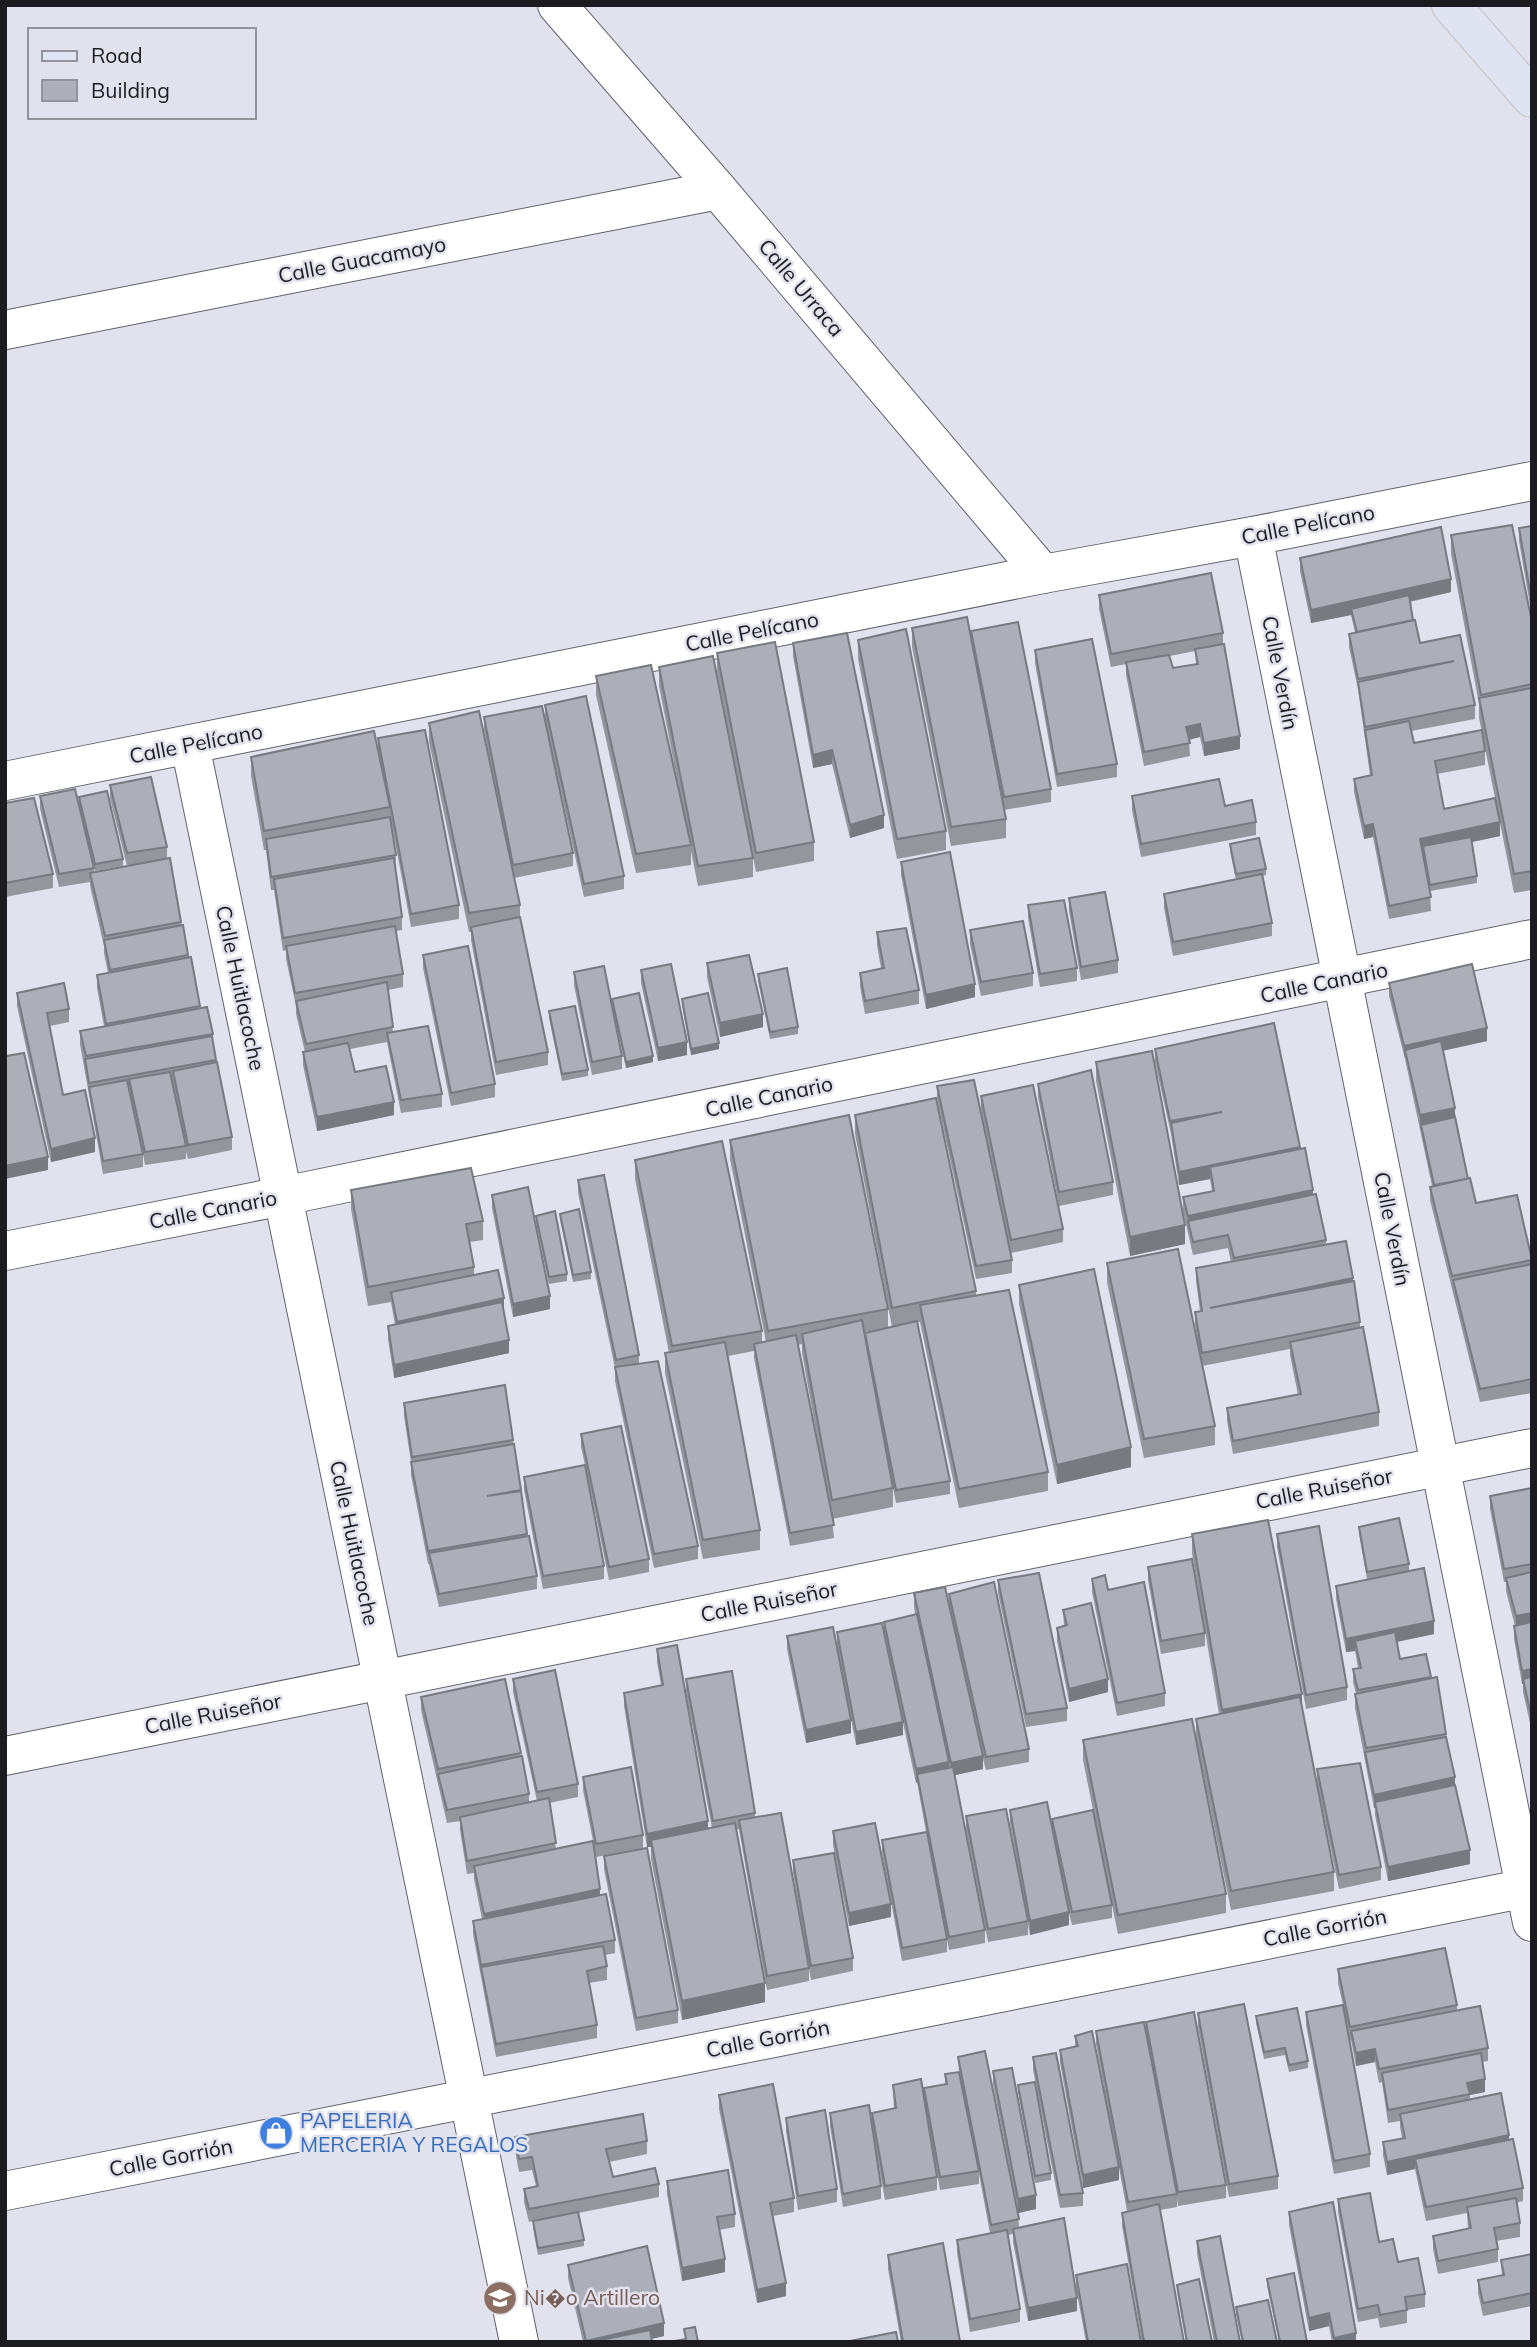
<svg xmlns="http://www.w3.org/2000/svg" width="1537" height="2347" font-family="Mulish,sans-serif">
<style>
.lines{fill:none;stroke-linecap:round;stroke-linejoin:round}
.minor-casing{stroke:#61636c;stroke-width:40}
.major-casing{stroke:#c4c4c5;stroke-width:40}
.minor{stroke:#fff;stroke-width:38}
.major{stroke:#e0e3f2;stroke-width:38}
.wall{fill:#94969e;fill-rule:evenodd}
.shaded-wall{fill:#787a81}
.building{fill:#acaeb8;stroke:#787a81;stroke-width:2}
.labels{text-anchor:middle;stroke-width:5;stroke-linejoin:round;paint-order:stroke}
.street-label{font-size:21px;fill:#1c1c20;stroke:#e1e2ed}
.shop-label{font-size:21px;fill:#366cbe;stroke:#e1e2ed;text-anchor:start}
.education-label{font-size:21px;fill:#785e54;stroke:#e1e2ed;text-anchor:start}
</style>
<rect width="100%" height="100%" fill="#e1e2ed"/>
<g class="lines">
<g class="minor-casing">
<g id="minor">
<polyline points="557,5 718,190 1043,574"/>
<polyline points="5,330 718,190"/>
<polyline points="1253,536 1532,1922"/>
<polyline points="190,745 519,2342"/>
<polyline points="5,781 1043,574 1253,536 1532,481"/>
<polyline points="5,1251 283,1196 1532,939"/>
<polyline points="5,1756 1532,1448"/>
<polyline points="5,2191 1532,1887"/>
</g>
</g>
<g class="major-casing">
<polyline id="major" points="1451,5 1532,98"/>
</g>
<use href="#minor" class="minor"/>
<use href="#major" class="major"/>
</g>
<g class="wall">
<polygon points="1532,526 1532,617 1519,541 1519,528"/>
<polygon points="1451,535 1532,622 1532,890 1514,893 1500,823 1500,836 1472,842 1477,876 1477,883 1430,891 1431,911 1389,919 1373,837 1364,839 1354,792 1354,779 1370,775 1358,689 1349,647 1349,634 1355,632 1351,615 1311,623 1300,571 1300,558 1451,592 1410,602 1413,620 1420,643 1475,705 1475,719 1411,731 1414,743 1485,751 1485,765 1437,774 1444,809 1495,798 1479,718 1479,704 1451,554"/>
<path d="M 1099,595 L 1223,633 L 1223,644 L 1240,749 L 1204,756 L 1200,737 L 1189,740 L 1190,756 L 1144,766 L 1126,675 L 1126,664 L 1111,667 L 1099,609 ZM 1195,651 L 1196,664 L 1173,668 L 1170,656 Z"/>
<polygon points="912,628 971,640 971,631 1051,789 1051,802 1004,810 1006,819 1006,838 951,846 912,647"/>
<polygon points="858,640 946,831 946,850 897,859 858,659"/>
<polygon points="793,643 884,828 850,838 832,764 813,768 793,656"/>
<polygon points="1035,650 1117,764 1117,777 1057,787 1035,663"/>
<polygon points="717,653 814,842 814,861 756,872 717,672"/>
<polygon points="659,667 753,858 753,877 698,886 691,851 691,865 636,873 596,695 596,676 683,810 659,686"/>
<polygon points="545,705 624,876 624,889 584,897 545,719"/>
<polygon points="484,717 573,853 573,866 514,878 520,905 520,918 548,1052 548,1065 496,1075 471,940 471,932 469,932 429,742 429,723 498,801 484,730"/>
<polygon points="378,738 459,905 459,919 411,927 390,815 396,855 395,868 402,917 402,930 396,931 403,974 403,987 388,990 393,1032 442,1094 442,1107 401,1113 387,1042 350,1049 355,1072 394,1115 317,1131 303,1065 303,1052 305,1052 296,1014 296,1006 286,959 286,950 283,951 274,890 271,890 266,850 264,850 251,776 251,757 378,751"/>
<polygon points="110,785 167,847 167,859 200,1008 213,1034 213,1042 216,1062 232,1137 232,1150 188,1159 186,1151 186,1159 145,1165 143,1154 143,1167 103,1174 80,1044 80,1031 104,1026 97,988 97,975 108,973 104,953 104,946 90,886 90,882 59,887 40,809 40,796 94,868 94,872 127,866 110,798"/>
<polygon points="1132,796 1225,806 1256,822 1256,835 1141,857 1132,810"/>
<polygon points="79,797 123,859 123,866 95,871 79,804"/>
<polygon points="5,803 53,874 53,888 5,897"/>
<polygon points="1230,844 1266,869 1266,875 1263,876 1272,923 1272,936 1173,956 1164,908 1164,894 1236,880 1230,851"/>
<polygon points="901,862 975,997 926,1009 901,875"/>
<polygon points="1069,898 1118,960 1118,973 1081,980 1069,911"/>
<polygon points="1028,905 1077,968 1077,981 1040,987 1028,918"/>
<polygon points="970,930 1033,973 1033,986 981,996 970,944"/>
<polygon points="877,932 919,990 919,1004 865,1014 860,986 860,973 881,968 877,945"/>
<polygon points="423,955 495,1084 495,1097 451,1106 423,968"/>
<polygon points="707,963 763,1027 720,1037 707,977"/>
<polygon points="641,970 687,1055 658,1061 641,983"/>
<polygon points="574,972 622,1056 622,1069 592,1075 574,985"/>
<polygon points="758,974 798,1027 798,1034 770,1039 758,981"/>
<polygon points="1389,983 1487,1041 1443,1051 1468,1179 1476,1203 1532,1260 1532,1393 1480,1402 1430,1200 1430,1187 1432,1186 1405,1059 1389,996"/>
<polygon points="17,993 69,1009 69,1022 50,1026 63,1095 95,1152 51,1162 17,1006"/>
<polygon points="612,999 653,1062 626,1068 612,1005"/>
<polygon points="682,999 719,1049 691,1055 682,1006"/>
<polygon points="549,1011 588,1070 588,1076 562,1081 549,1018"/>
<polygon points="1155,1049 1300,1149 1313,1194 1326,1240 1326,1244 1353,1281 1360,1322 1360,1328 1379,1412 1379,1426 1233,1454 1227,1421 1227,1408 1298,1395 1290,1355 1290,1349 1202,1366 1215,1426 1215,1445 1144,1458 1107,1282 1107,1263 1199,1350 1195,1325 1195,1312 1200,1311 1196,1281 1196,1268 1231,1262 1228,1248 1193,1255 1183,1211 1183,1197 1212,1191 1210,1179 1179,1185 1171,1134 1155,1062"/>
<polygon points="1096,1062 1185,1244 1130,1256 1096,1081"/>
<polygon points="1038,1084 1113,1182 1113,1195 1059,1206 1038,1097"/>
<polygon points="937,1086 1012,1260 1012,1273 976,1279 937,1099"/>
<polygon points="981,1096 1063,1229 1063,1242 1011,1253 981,1109"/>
<path d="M 855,1115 L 976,1291 L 976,1296 L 1048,1472 L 1048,1491 L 959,1508 L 920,1322 L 917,1322 L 950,1481 L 950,1494 L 896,1503 L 889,1468 L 893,1488 L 893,1507 L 832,1519 L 834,1538 L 790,1546 L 754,1358 L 754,1351 L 728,1356 L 760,1530 L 760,1550 L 703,1559 L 665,1373 L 665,1353 L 669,1353 L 635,1179 L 635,1160 L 762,1331 L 762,1343 L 766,1342 L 730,1159 L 730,1140 L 888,1309 L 888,1328 L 864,1332 L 865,1336 L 892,1327 L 855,1134 ZM 802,1344 L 802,1353 L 830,1509 L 798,1345 Z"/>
<polygon points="578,1180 639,1355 639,1364 698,1546 698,1559 654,1568 615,1381 615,1368 578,1193"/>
<polygon points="351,1190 483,1221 483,1240 470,1242 474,1267 474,1275 504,1311 509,1353 394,1378 388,1339 388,1326 395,1325 391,1302 368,1306 351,1209"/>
<polygon points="492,1195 550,1309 513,1317 492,1208"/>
<polygon points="560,1214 591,1272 591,1279 573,1282 560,1220"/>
<polygon points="536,1216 567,1274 567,1281 549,1284 536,1223"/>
<polygon points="1019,1285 1131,1467 1057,1484 1019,1304"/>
<polygon points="404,1403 513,1440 527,1536 537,1576 537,1589 439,1607 429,1564 428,1564 411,1475 411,1462 404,1416"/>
<polygon points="581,1434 649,1559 649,1572 609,1580 587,1473 604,1566 604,1579 543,1589 524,1490 524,1477 585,1465 581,1447"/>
<polygon points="1532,1488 1532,1732 1523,1692 1523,1684 1522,1684 1514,1639 1514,1626 1515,1626 1506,1591 1506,1582 1504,1582 1490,1509 1490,1496"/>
<polygon points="1359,1527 1409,1564 1409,1571 1367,1579 1359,1534"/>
<polygon points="1192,1534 1302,1708 1334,1872 1334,1891 1231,1910 1196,1738 1196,1719 1219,1714 1192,1553"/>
<polygon points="1277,1534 1347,1687 1347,1700 1306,1709 1277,1547"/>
<polygon points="1148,1567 1205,1633 1205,1646 1161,1654 1148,1580"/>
<polygon points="1092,1579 1108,1590 1165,1693 1165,1706 1117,1716 1092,1592"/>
<polygon points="998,1580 1067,1708 1067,1721 1026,1727 998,1593"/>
<polygon points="1336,1586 1434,1634 1397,1642 1400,1659 1431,1677 1446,1734 1470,1864 1388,1881 1375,1815 1375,1808 1374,1808 1355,1708 1355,1694 1356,1694 1353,1682 1353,1669 1358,1668 1355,1651 1346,1652 1336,1599"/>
<polygon points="914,1593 949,1605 949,1594 1029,1749 1029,1762 986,1770 983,1759 983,1769 955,1775 985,1930 985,1943 949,1950 936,1881 947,1939 947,1952 902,1961 882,1853 882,1840 926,1832 917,1782 916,1783 884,1635 884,1622 915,1614 914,1606"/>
<polygon points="1063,1610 1108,1692 1069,1702 1057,1641 1057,1628 1064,1626"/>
<polygon points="837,1632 903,1735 856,1745 837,1645"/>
<polygon points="787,1636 851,1733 806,1743 787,1649"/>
<polygon points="657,1649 708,1829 712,1828 686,1692 686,1679 755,1813 755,1817 809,1968 809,1981 767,1990 739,1829 736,1830 765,2002 682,2020 651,1859 651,1847 647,1847 624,1706 624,1693 661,1685 657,1662"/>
<polygon points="513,1679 578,1784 578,1797 549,1803 556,1849 593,1841 583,1790 583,1777 643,1835 643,1848 596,1857 600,1896 615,1940 615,1953 605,1955 607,1966 607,1980 589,1983 597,2025 597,2038 496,2057 473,1934 473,1921 482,1919 474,1879 474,1873 467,1874 460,1830 460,1821 447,1823 421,1710 421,1697 521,1753 529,1794 529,1803 537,1801 513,1692"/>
<polygon points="1083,1740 1226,1894 1226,1913 1118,1934 1103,1861 1112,1905 1112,1918 1072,1925 1069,1913 1069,1925 1030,1935 1010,1823 1010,1810 1052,1828 1052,1819 1093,1810 1083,1760"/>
<polygon points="1317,1769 1381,1867 1381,1880 1339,1889 1317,1782"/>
<polygon points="966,1816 1028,1921 1028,1935 988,1942 966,1829"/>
<polygon points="833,1831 891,1917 849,1926 833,1845"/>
<polygon points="604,1856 678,2010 678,2023 636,2031 604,1869"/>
<polygon points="793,1860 853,1958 853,1971 811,1980 793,1873"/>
<polygon points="1338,1969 1457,2005 1457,2010 1488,2048 1488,2061 1482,2062 1485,2092 1470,2095 1470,2100 1509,2140 1523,2188 1523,2201 1516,2203 1520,2223 1520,2237 1496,2241 1498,2249 1498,2262 1438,2274 1433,2249 1433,2236 1468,2229 1467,2213 1426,2221 1415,2169 1387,2175 1383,2155 1383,2142 1402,2138 1400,2127 1400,2121 1388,2123 1382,2082 1379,2083 1375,2062 1356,2066 1351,2040 1350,2041 1370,2154 1370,2167 1334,2174 1306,2025 1306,2012 1343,2005 1338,1983"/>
<polygon points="1198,2013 1278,2176 1278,2189 1229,2197 1198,2027"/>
<polygon points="1256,2016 1308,2061 1308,2068 1289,2072 1285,2055 1264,2059 1256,2023"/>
<polygon points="1146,2022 1226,2185 1226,2198 1178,2206 1177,2198 1177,2207 1160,2210 1184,2342 1142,2342 1122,2226 1122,2213 1127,2211 1119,2168 1119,2180 1083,2188 1060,2063 1060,2050 1075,2046 1075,2036 1118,2162 1096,2044 1096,2031 1146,2036"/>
<polygon points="958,2057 1011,2176 993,2084 993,2071 1036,2209 1018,2213 1019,2228 1077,2311 1028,2321 1013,2242 1013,2234 1008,2235 1020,2309 1020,2322 970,2332 957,2253 957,2240 990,2233 979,2174 979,2184 940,2190 931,2140 937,2177 937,2190 885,2200 872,2128 881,2186 881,2199 843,2207 830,2126 830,2113 872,2126 872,2113 894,2109 893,2085 924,2100 924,2088 945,2084 945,2074 959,2072"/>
<polygon points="1033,2057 1083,2193 1083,2206 1060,2208 1033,2070"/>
<polygon points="1018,2085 1051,2173 1051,2180 1035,2183 1018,2092"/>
<polygon points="719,2095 794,2198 794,2212 773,2216 786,2296 757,2303 719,2109"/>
<polygon points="786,2118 837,2189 837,2202 798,2210 786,2131"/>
<polygon points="515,2137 647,2141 647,2154 609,2162 613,2177 659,2184 659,2197 578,2213 584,2240 584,2246 538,2255 533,2228 533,2221 529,2222 524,2202 524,2189 536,2186 532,2170 519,2172 515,2150"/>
<polygon points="667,2181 735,2214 735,2227 719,2230 725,2272 682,2281 667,2194"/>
<polygon points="1338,2199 1398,2262 1425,2294 1425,2307 1407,2310 1407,2323 1380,2328 1378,2318 1358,2322 1338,2212"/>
<polygon points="1289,2212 1356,2342 1332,2342 1329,2326 1309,2331 1289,2225"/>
<polygon points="1197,2241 1240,2342 1214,2342 1197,2254"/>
<polygon points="1532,2254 1532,2306 1483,2316 1478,2293 1478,2280 1502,2276 1501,2260"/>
<polygon points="888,2255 960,2342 901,2342 888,2269"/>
<polygon points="568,2265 664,2336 651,2339 652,2342 583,2342 568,2278"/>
<polygon points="1076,2275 1141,2342 1086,2342 1076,2288"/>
<polygon points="1267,2279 1307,2342 1279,2342 1267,2286"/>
<polygon points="1177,2285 1212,2342 1186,2342 1177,2292"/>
<polygon points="1236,2307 1277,2342 1242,2342 1236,2314"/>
</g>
<g class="shaded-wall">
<polygon points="1451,579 1451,592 1352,614 1351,609 1351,615 1311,623 1311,610"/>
<polygon points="1200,724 1200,737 1186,740 1186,727"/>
<polygon points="1240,736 1240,749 1204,756 1204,743"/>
<polygon points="832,750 832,764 813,768 813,755"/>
<polygon points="884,815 884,828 850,838 850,825"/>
<polygon points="1500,822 1500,836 1424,852 1423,846 1423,852 1420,852 1420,839"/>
<polygon points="1373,824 1373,837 1364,839 1364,826"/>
<polygon points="975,984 975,997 926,1009 926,995"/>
<polygon points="763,1014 763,1027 720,1037 720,1023"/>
<polygon points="1487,1028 1487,1041 1407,1058 1405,1050 1404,1059 1404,1046"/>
<polygon points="687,1042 687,1055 658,1061 658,1048"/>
<polygon points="719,1043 719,1049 691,1055 691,1049"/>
<polygon points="653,1056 653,1062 626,1068 626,1062"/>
<polygon points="394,1102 394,1115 317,1131 317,1117"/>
<polygon points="1455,1108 1455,1121 1421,1125 1420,1128 1420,1115"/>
<polygon points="95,1138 95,1152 51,1162 51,1149"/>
<polygon points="1300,1147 1300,1160 1210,1167 1210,1179 1179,1185 1179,1172"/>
<polygon points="48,1157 48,1170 5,1179 5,1166"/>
<polygon points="1313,1190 1313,1203 1188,1221 1188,1229 1188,1216"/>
<polygon points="1185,1225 1185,1244 1130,1256 1130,1237"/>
<polygon points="1353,1278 1353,1291 1210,1308"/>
<polygon points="550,1296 550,1309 513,1317 513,1304"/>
<polygon points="504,1298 504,1311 397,1335 397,1322"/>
<polygon points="509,1340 509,1353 394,1378 394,1365"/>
<polygon points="1131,1447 1131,1467 1057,1484 1057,1465"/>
<polygon points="1532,1613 1532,1626 1516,1629 1516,1616"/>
<polygon points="1434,1621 1434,1634 1357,1650 1355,1641 1355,1651 1346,1652 1346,1639"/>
<polygon points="1532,1669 1532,1682 1523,1679 1523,1684 1522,1684 1522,1671"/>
<polygon points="1108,1679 1108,1692 1069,1702 1069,1689"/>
<polygon points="1302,1694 1302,1713 1222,1729 1222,1710"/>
<polygon points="851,1720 851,1733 806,1743 806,1730"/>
<polygon points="903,1722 903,1735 856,1745 856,1732"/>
<polygon points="983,1756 983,1769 951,1776 951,1763"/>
<polygon points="949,1762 949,1776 917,1774 917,1782 916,1783 916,1769"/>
<polygon points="1455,1777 1455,1791 1375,1802 1375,1808 1374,1808 1374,1795"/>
<polygon points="708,1821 708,1834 651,1840 651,1847 647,1847 647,1834"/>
<polygon points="1470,1850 1470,1864 1388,1881 1388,1867"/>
<polygon points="600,1889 600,1903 484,1927 484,1914"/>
<polygon points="891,1904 891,1917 849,1926 849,1913"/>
<polygon points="1069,1912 1069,1925 1030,1935 1030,1921"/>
<polygon points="765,1983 765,2002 682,2020 682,2001"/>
<polygon points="1375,2049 1375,2062 1356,2066 1356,2053"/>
<polygon points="1485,2079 1485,2092 1470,2095 1467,2083"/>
<polygon points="1509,2135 1509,2148 1415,2159 1415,2169 1387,2175 1387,2162"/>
<polygon points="1119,2167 1119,2180 1083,2188 1083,2175"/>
<polygon points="1036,2195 1036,2209 1018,2213 1018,2199"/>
<polygon points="725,2259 725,2272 682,2281 682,2268"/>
<polygon points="786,2283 786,2296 757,2303 757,2290"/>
<polygon points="1077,2298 1077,2311 1028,2321 1028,2308"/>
<polygon points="1329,2313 1329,2326 1309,2331 1309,2318"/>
<polygon points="664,2323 664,2336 638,2342 586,2342 586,2341"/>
<polygon points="1356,2333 1356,2342 1334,2342 1334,2338"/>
</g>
<g class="building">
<polygon points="1512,525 1532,622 1532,684 1481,695 1451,535"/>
<polygon points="1532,526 1532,603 1519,528"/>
<polygon points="1441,527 1451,579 1311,610 1300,558"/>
<polygon points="1211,573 1223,633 1111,654 1099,595"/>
<polygon points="1409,595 1413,620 1357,632 1351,609"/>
<polygon points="967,617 1006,819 951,827 912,628"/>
<polygon points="1415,620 1420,643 1460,635 1475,705 1365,727 1358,682 1454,661 1358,679 1349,634"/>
<polygon points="1018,622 1051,789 1004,797 971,631"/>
<polygon points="906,629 946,831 897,839 858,640"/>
<polygon points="847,633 884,815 850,825 832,750 813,755 793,643"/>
<polygon points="1092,639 1117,764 1057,774 1035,650"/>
<polygon points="775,642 814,842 756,853 717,653"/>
<polygon points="1224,644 1240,736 1204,743 1200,724 1186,727 1190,743 1144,752 1126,662 1169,655 1173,668 1198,664 1195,649"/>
<polygon points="713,656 753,858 698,866 659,667"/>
<polygon points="651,665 691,845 636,854 596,676"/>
<polygon points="1532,688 1532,871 1514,874 1479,698"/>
<polygon points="586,696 624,876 584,884 545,705"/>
<polygon points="542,706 573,853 513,865 484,717"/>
<polygon points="479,711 520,905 469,913 429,723"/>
<polygon points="1409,721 1414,743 1482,730 1485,751 1435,761 1444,809 1495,798 1500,822 1420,839 1431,897 1389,906 1373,824 1364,826 1354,779 1372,775 1365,730"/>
<polygon points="425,730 459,905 411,914 378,738"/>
<polygon points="374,731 390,807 264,831 251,757"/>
<polygon points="151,777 167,847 127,853 110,785"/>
<polygon points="1219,779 1225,806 1252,800 1256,822 1141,844 1132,796"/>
<polygon points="75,789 94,868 59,874 40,796"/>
<polygon points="107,791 123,859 95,864 79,797"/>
<polygon points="34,798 53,874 5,883 5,803"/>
<polygon points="390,817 396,855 271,877 266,839"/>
<polygon points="1471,837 1477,876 1430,885 1423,846"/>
<polygon points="1259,838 1266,869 1236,874 1230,844"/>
<polygon points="950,852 975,984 926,995 901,862"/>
<polygon points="170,858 181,922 105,936 90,873"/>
<polygon points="394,858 402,917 283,938 274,879"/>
<polygon points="1262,874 1272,923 1173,942 1164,894"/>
<polygon points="1105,892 1118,960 1081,967 1069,898"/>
<polygon points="1064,900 1077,968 1040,974 1028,905"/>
<polygon points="520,917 548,1052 496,1062 471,927"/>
<polygon points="1023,921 1033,973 981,982 970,930"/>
<polygon points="183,925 188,955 110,970 104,940"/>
<polygon points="395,926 403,974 295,993 286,946"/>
<polygon points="906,928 919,990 865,1001 860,973 884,968 877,932"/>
<polygon points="468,946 495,1084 451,1093 423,955"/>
<polygon points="749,955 763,1014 720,1023 707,963"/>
<polygon points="191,957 200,1006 106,1024 97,975"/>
<polygon points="671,964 687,1042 658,1048 641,970"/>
<polygon points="1472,964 1487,1028 1404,1046 1389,983"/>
<polygon points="604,966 622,1056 592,1062 574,972"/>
<polygon points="787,968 798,1027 770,1032 758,974"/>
<polygon points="387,982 393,1027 306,1044 296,1001"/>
<polygon points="64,983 69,1009 47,1013 63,1095 85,1090 95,1138 51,1149 17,993"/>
<polygon points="639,993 653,1056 626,1062 612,999"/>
<polygon points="708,993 719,1043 691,1049 682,999"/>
<polygon points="575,1006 588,1070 562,1074 549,1011"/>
<polygon points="207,1007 213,1034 86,1056 80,1031"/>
<polygon points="1274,1023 1300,1147 1179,1172 1171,1123 1222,1112 1170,1121 1155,1049"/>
<polygon points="428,1026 442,1094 401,1100 387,1033"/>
<polygon points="212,1036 216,1060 89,1083 85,1059"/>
<polygon points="1441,1041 1455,1108 1420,1115 1405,1050"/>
<polygon points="348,1043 355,1072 386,1066 394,1102 317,1117 303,1052"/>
<polygon points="1152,1051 1185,1225 1130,1237 1096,1062"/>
<polygon points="5,1053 6,1056 24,1053 48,1157 5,1166"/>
<polygon points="217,1062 232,1137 188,1145 173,1071"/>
<polygon points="1091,1070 1113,1182 1059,1192 1038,1084"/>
<polygon points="170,1072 186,1146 145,1152 129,1079"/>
<polygon points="127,1080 143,1154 103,1161 89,1087"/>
<polygon points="974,1080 1012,1260 976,1266 937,1086"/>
<polygon points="1033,1085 1063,1229 1011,1240 981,1096"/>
<polygon points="936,1098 976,1291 892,1308 855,1115"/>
<polygon points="849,1115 888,1309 768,1331 730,1140"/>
<polygon points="1455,1117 1468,1179 1434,1185 1421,1125"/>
<polygon points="722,1141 762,1331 672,1346 635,1160"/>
<polygon points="1305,1148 1313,1190 1188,1216 1183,1197 1214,1191 1210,1167"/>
<polygon points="471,1168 483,1221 466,1224 474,1267 368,1287 351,1190"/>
<polygon points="604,1175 639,1355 616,1360 578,1180"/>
<polygon points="1470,1178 1476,1203 1517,1195 1532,1260 1452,1276 1430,1187"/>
<polygon points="528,1187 550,1296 513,1304 492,1195"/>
<polygon points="1316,1194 1326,1240 1234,1258 1228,1235 1193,1242 1188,1221"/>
<polygon points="579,1209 591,1272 573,1275 560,1214"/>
<polygon points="555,1211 567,1274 549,1277 536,1216"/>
<polygon points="1346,1241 1353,1278 1210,1308 1354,1281 1360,1322 1202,1353 1195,1312 1202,1311 1196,1268"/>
<polygon points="1178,1249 1215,1426 1144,1439 1107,1263"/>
<polygon points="1532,1264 1532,1379 1480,1389 1453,1280"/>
<polygon points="1094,1269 1131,1447 1057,1465 1019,1285"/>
<polygon points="498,1270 504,1298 397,1322 391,1292"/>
<polygon points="1009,1290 1048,1472 959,1489 920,1305"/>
<polygon points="502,1302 509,1340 394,1365 388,1326"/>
<polygon points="862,1320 893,1488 832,1500 802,1334"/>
<polygon points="917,1321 950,1481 896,1490 865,1333"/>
<polygon points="1363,1327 1379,1412 1233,1441 1227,1408 1301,1394 1290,1342"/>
<polygon points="796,1335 834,1525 790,1533 754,1344"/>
<polygon points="725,1342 760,1530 703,1540 665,1353"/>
<polygon points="658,1361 698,1546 654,1554 615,1367"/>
<polygon points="505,1385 513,1440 412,1457 404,1403"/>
<polygon points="621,1426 649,1559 609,1567 581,1434"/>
<polygon points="514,1444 521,1490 487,1496 521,1491 527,1534 428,1551 411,1462"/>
<polygon points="585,1465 604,1566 543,1576 524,1477"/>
<polygon points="1532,1488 1532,1564 1504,1569 1490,1496"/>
<polygon points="1399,1518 1409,1564 1367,1572 1359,1527"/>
<polygon points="1268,1520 1302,1694 1222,1710 1192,1534"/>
<polygon points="1319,1526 1347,1687 1306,1695 1277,1534"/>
<polygon points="529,1536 537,1576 439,1594 429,1553"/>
<polygon points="1192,1559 1205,1633 1161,1641 1148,1567"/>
<polygon points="1424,1568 1434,1621 1346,1639 1336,1586"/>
<polygon points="1532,1572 1532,1613 1516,1616 1506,1578"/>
<polygon points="1039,1573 1067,1708 1026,1714 998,1580"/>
<polygon points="1105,1575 1108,1590 1144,1582 1165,1693 1117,1703 1092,1579"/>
<polygon points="994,1582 1029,1749 986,1757 949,1594"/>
<polygon points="945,1587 983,1756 951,1763 914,1593"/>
<polygon points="1091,1603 1108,1679 1069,1689 1057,1628 1067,1625 1063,1610"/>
<polygon points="917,1614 949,1762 916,1769 884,1622"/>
<polygon points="1532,1622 1532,1669 1522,1671 1514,1626"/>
<polygon points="882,1623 903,1722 856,1732 837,1632"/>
<polygon points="833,1627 851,1720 806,1730 787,1636"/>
<polygon points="1395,1632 1400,1659 1426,1654 1431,1677 1358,1690 1353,1669 1361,1668 1355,1641"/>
<polygon points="677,1645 708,1821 647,1834 624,1693 663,1685 657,1649"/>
<polygon points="555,1670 578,1784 537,1792 513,1679"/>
<polygon points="732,1671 755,1813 713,1821 686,1679"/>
<polygon points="1437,1677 1446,1734 1366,1748 1355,1694"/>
<polygon points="1532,1677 1532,1719 1523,1679"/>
<polygon points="505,1679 521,1753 438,1769 421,1697"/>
<polygon points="1300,1697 1334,1872 1231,1891 1196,1719"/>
<polygon points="1192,1719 1226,1894 1118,1915 1083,1740"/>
<polygon points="1446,1737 1455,1777 1374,1795 1365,1752"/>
<polygon points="522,1756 529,1794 447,1810 438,1774"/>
<polygon points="1360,1763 1381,1867 1339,1875 1317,1769"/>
<polygon points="631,1767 643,1835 596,1844 583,1777"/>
<polygon points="953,1767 985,1930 949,1937 917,1774"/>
<polygon points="1455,1785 1470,1850 1388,1867 1375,1802"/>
<polygon points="549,1798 556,1843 467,1861 460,1817"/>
<polygon points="1047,1802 1069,1912 1030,1921 1010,1810"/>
<polygon points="1006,1809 1028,1921 988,1929 966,1816"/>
<polygon points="1093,1810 1112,1905 1072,1912 1052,1819"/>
<polygon points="781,1813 809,1968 767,1976 739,1820"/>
<polygon points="735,1823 765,1983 682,2001 651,1840"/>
<polygon points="875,1823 891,1904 849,1913 833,1831"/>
<polygon points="927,1832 947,1939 902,1948 882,1840"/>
<polygon points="593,1841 600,1889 484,1914 474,1866"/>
<polygon points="647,1848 678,2010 636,2018 604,1856"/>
<polygon points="834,1853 853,1958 811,1966 793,1860"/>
<polygon points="606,1894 615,1940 481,1965 473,1921"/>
<polygon points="603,1946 607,1966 587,1971 597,2025 496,2044 481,1967"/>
<polygon points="1445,1948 1457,2005 1350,2027 1338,1969"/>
<polygon points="1244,2004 1278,2176 1229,2184 1198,2013"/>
<polygon points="1343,2005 1370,2154 1334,2161 1306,2012"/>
<polygon points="1480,2006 1488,2048 1379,2069 1375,2049 1356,2053 1351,2031"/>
<polygon points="1297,2008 1308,2061 1289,2065 1285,2048 1264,2052 1256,2016"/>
<polygon points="1194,2012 1226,2185 1178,2192 1146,2022"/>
<polygon points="1144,2022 1177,2194 1128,2202 1096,2031"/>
<polygon points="1092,2031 1119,2167 1083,2175 1060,2050 1078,2046 1075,2036"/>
<polygon points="985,2051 1019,2219 991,2225 958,2057"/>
<polygon points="1056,2053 1083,2193 1060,2195 1033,2057"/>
<polygon points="1481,2053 1485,2079 1467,2083 1470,2094 1388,2110 1382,2073"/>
<polygon points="1012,2068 1036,2195 1018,2199 993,2071"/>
<polygon points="959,2072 979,2171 940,2177 924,2088 947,2084 945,2074"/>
<polygon points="921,2079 937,2177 885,2186 872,2113 896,2108 893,2085"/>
<polygon points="1035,2082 1051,2173 1035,2176 1018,2085"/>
<polygon points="773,2084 794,2198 770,2203 786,2283 757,2290 719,2095"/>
<polygon points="1501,2093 1509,2135 1387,2162 1383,2142 1405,2138 1400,2114"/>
<polygon points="869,2105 881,2186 843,2194 830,2113"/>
<polygon points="825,2110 837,2189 798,2196 786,2118"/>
<polygon points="643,2114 647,2141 606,2149 613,2177 655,2168 659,2184 529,2209 524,2189 538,2186 532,2157 519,2159 515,2137"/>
<polygon points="1513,2139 1523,2188 1426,2207 1415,2159"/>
<polygon points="728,2170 735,2214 717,2217 725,2259 682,2268 667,2181"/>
<polygon points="1370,2193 1379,2242 1393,2239 1398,2262 1418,2258 1425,2294 1405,2297 1407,2310 1380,2315 1378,2305 1358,2309 1338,2199"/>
<polygon points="1516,2198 1520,2223 1494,2228 1498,2249 1438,2261 1433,2236 1471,2228 1467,2207"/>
<polygon points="1333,2202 1356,2333 1334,2338 1329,2313 1309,2318 1289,2212"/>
<polygon points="1159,2204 1184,2342 1144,2342 1122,2213"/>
<polygon points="578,2212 584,2240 538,2248 533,2221"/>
<polygon points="1064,2218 1077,2298 1028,2308 1013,2229"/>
<polygon points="1007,2230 1020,2309 970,2319 957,2240"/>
<polygon points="1220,2236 1240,2342 1217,2342 1197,2241"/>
<polygon points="943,2243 960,2342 903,2342 888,2255"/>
<polygon points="647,2246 664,2323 586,2341 568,2265"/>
<polygon points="1532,2254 1532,2293 1483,2303 1478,2280 1504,2275 1501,2260"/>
<polygon points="1127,2264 1141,2342 1088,2342 1076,2275"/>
<polygon points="1294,2273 1307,2342 1280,2342 1267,2279"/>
<polygon points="1199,2279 1212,2342 1187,2342 1177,2285"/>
<polygon points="1268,2300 1277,2342 1243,2342 1236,2307"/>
<polygon points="695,2327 698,2342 669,2342 686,2339 684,2329"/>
<polygon points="650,2330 652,2342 591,2342"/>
<polygon points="896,2332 898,2342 845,2342"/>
</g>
<defs>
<g id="shop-disc" transform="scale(1.75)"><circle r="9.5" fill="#3f7fe0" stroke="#e1e2ed"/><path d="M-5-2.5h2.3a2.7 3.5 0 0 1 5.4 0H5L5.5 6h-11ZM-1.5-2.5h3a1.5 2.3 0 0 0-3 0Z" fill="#fff"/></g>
<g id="school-disc" transform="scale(1.75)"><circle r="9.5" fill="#8d6e63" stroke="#e1e2ed"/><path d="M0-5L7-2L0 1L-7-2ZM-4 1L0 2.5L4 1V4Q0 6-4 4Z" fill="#fff"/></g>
</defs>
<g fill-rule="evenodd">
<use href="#shop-disc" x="276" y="2133"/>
<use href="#school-disc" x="500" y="2298"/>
</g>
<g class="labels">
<g class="street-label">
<text transform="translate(362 260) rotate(-11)" y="7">Calle Guacamayo</text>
<text transform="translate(801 288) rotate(50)" y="7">Calle Urraca</text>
<text transform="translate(1308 525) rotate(-11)" y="7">Calle Pelícano</text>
<text transform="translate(752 632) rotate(-11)" y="7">Calle Pelícano</text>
<text transform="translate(1280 673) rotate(79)" y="7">Calle Verdín</text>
<text transform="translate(196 744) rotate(-11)" y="7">Calle Pelícano</text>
<text transform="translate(1324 983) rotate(-12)" y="7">Calle Canario</text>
<text transform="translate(240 988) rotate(78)" y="7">Calle Huitlacoche</text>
<text transform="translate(769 1097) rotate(-12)" y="7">Calle Canario</text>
<text transform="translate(213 1210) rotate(-11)" y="7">Calle Canario</text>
<text transform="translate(1392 1229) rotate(79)" y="7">Calle Verdín</text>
<text transform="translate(1324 1489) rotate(-11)" y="7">Calle Ruiseñor</text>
<text transform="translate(354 1543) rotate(78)" y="7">Calle Huitlacoche</text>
<text transform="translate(769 1602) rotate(-11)" y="7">Calle Ruiseñor</text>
<text transform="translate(213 1714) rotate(-11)" y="7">Calle Ruiseñor</text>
<text transform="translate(1325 1928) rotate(-11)" y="7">Calle Gorrión</text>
<text transform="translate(768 2039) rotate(-11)" y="7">Calle Gorrión</text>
<text transform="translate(171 2158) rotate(-11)" y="7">Calle Gorrión</text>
</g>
<g class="shop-label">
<text x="300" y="2128">PAPELERIA<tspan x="300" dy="24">MERCERIA Y REGALOS</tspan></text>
</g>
<g class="education-label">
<text x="524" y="2305">Ni�o Artillero</text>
</g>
</g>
<rect width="1537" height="2347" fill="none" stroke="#1c1c20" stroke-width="14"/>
<rect x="28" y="28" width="228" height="91" fill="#e1e2ed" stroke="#92939b" stroke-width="2"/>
<rect x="42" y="51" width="35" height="10" fill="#e0e3f2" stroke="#92939b" stroke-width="2"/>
<text x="91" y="63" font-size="21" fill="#1c1c20">Road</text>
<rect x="42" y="80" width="35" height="21" fill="#acaeb8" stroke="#92939b" stroke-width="2"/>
<text x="91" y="98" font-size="21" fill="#1c1c20">Building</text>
</svg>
